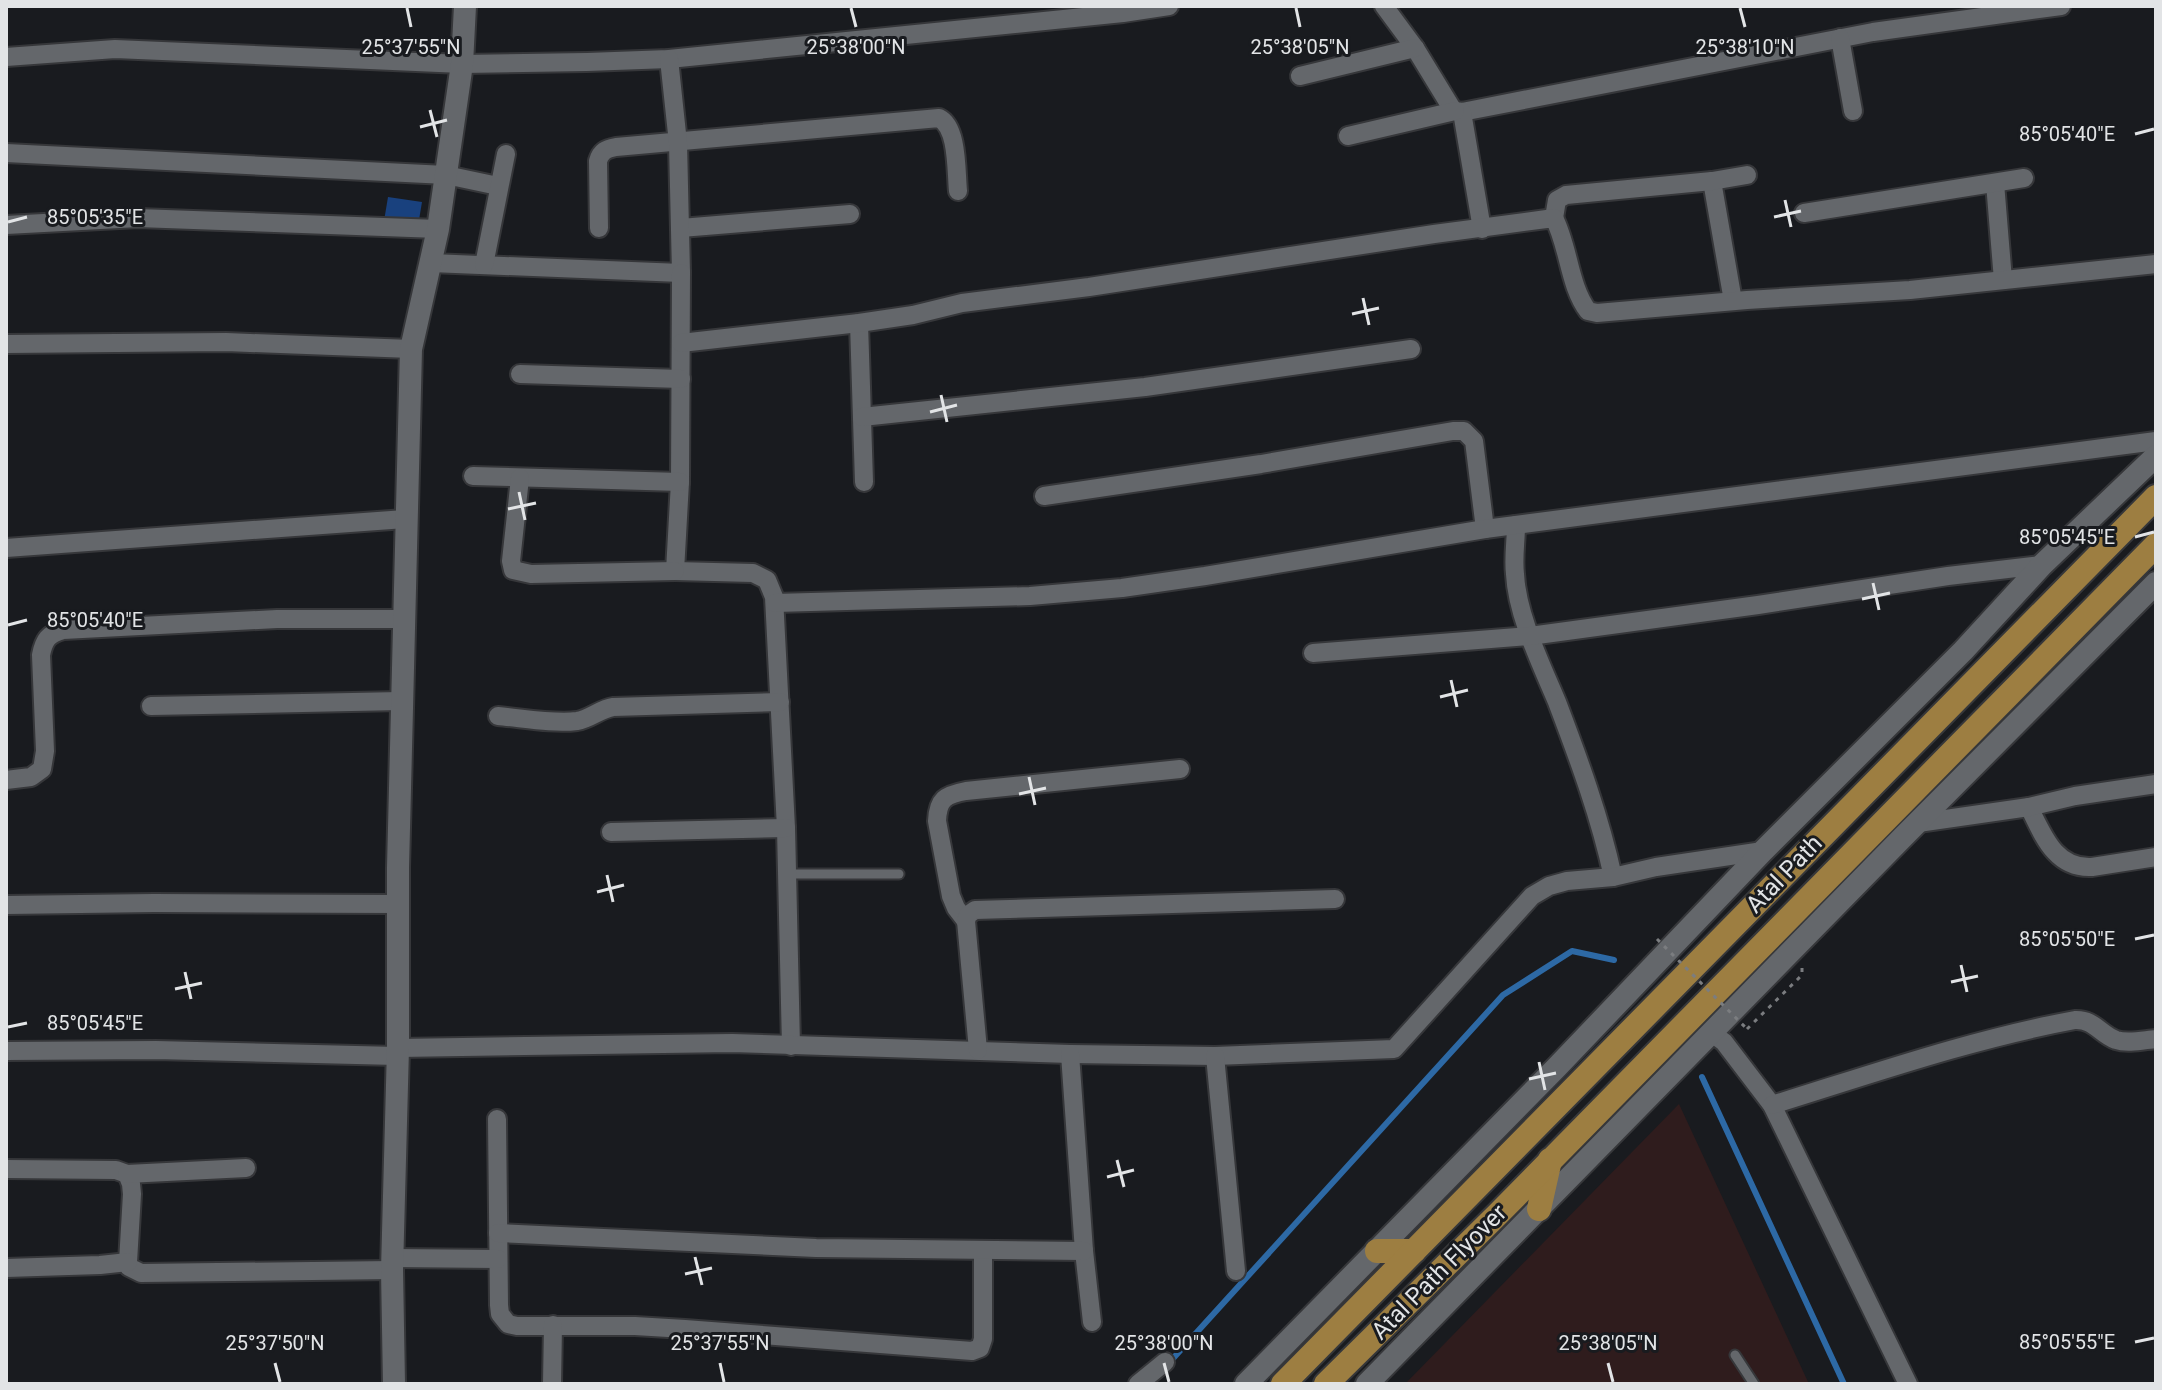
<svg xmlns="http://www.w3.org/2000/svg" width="2162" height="1390" font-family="Roboto,sans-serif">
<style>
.industrial{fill:#2f1c1d}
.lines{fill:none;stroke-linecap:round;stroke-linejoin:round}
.stream{stroke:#2d69a5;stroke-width:6}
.building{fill:#19417e}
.service-casing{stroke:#36373a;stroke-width:13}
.minor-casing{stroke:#36373a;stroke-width:22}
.tertiary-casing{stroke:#36373a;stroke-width:26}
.primary-casing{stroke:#36373a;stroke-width:28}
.path{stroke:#7b7d80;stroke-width:3;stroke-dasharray:4 6;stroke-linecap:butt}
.service{stroke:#64676b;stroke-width:9}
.minor{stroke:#64676b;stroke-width:18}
.tertiary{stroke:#64676b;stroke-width:22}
.primary{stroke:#9d7e41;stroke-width:24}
.path-bridge{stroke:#7b7d80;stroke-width:3;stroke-dasharray:4 6;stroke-linecap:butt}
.ticks{fill:none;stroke:#e2e4e6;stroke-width:3}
.labels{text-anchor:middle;stroke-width:6;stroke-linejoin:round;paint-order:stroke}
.street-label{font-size:24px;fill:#e2e4e6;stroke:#191b1f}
.ticks-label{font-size:20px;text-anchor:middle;fill:#e2e4e6;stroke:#191b1f;stroke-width:6;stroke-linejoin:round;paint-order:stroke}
</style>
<rect width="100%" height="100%" fill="#191b1f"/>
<polygon class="industrial" points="1679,1104 1809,1384 1405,1384"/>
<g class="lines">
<g class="stream">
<polyline points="1702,1077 1844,1384"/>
<polyline points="1168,1364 1503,995 1572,951 1614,960"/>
</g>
</g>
<polygon class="building" points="388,197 422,202 418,226 384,221"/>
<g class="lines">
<g class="service-casing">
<g id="service">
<polyline points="787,874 899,874"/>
<polyline points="1735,1355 1754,1384"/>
</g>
</g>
<g class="minor-casing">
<g id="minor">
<polyline points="1384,6 1415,48 1451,107 1455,111 1462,112 1873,32 2061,6"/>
<polyline points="1840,38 1853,111"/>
<polyline points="6,57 115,49 462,64 587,62 669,59 1123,13 1169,6"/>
<polyline points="1300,76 1415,48"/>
<polyline points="1462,112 1482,229"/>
<polyline points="1348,136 1455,111"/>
<polyline points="6,153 446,175 498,186"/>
<polyline points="1712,181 1733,301"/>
<polyline points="1995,183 2003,280"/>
<polyline points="1804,213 2024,178"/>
<polyline points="1554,218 1557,200 1566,195 1712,181 1747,175"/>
<polyline points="6,225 138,218 438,229"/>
<path d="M 599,228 L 598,161 C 601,151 606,149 616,147 L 939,118 C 958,127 956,171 958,191"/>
<polyline points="681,228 850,214"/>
<polyline points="431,263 681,273 678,143 669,59"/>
<polyline points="484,265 506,154"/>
<polyline points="681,273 680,482 675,571 753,573 767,580 774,597 786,828 791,1046"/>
<polyline points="859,323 864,482"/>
<path d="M 681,343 L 859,323 L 913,315 L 962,303 L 1089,287 L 1434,234 L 1554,218 C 1569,247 1569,286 1588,311 L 1597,313 L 1747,300 L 1910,290 L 2156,264"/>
<polyline points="6,344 226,342 411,349"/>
<polyline points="520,374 681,379"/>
<polyline points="862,417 1145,387 1411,349"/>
<polyline points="473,476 680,482"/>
<polyline points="520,478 511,561 513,570 531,574 675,571"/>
<polyline points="1044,496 1261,464 1453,431 1464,431 1474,441 1485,529"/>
<path d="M 1516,525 C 1516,541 1513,558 1515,574 C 1517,615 1541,664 1557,702 C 1579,760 1600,817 1613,877"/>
<polyline points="6,548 405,519"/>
<polyline points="775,603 1030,596 1122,588 1205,576 1485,529 2156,441"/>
<polyline points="1313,653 1530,636 1758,605 1948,576 2042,565"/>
<polyline points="151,706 401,701"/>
<path d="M 498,716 C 522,718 553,724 577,721 C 590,719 600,709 613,707 L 780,702"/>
<path d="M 6,780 L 31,777 L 42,769 L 45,751 L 41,655 C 44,640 48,634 63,630 L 277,619 L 403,619"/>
<path d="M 2029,807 C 2043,835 2055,869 2092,867 L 2156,857"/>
<polyline points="1918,823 2029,807 2075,796 2156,784"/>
<polyline points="611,832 786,828"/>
<polyline points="6,905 154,903 398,904"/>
<path d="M 966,921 L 956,908 L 951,896 L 937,821 C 938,799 945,795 966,791 L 1180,769"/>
<polyline points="1713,1034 1724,1042 1772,1105 1908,1384"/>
<polyline points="398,1048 732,1043 1070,1054 1215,1056 1394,1049 1532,896 1549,886 1567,881 1613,877 1656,867 1763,851"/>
<polyline points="978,1050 966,921 968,915 975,910 1335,899"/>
<polyline points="6,1051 156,1050 397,1056"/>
<polyline points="1070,1054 1084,1251 1092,1322"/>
<polyline points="1215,1056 1236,1271"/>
<path d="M 1772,1105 C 1872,1074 1972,1039 2075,1020 C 2094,1019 2100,1034 2116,1040 C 2128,1044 2144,1040 2156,1039"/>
<polyline points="497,1119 499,1305 500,1314 508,1324 517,1326 635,1326 685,1329 972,1351 980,1348 983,1339 983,1251"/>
<polyline points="6,1169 116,1170 127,1174 131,1184 132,1194 128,1262 129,1267 141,1273 392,1270"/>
<polyline points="127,1174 246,1168"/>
<polyline points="498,1233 816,1248 1084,1251"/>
<polyline points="392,1258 498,1259"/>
<polyline points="6,1268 100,1265 128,1262"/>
<polyline points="552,1384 553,1325"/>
<polyline points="1138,1384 1165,1362"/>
</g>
</g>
<g class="tertiary-casing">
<g id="tertiary">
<polyline points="394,1384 392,1270 398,1048 398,868 411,349 438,229 462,64 465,6"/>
<polyline points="1246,1384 1557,1067 1763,851 1963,651 2042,565 2156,456"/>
<polyline points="1367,1384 1904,836 2156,583"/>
</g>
</g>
<g class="primary-casing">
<g id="primary">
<polyline points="1539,1209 1550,1160"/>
<polyline points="1377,1251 1414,1251"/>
<polyline points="1283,1384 2156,497"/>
<polyline points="1326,1384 1498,1214 2156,545"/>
</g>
</g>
<polyline class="path" points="1747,1029 1802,975 1802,968"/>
<use href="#service" class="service"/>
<use href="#minor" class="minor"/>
<use href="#tertiary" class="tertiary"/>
<use href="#primary" class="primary"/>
<polyline class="path-bridge" points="1657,939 1747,1029"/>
</g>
<path class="ticks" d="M 407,8 L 411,27M 851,8 L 856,27M 1296,8 L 1300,27M 1740,8 L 1745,27M 430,110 L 437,137M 420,127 L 447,120M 2135,134 L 2154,129M 1785,200 L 1791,227M 1774,217 L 1801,211M 8,222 L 27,217M 1363,298 L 1369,325M 1352,314 L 1379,308M 941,395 L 947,422M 930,412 L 957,405M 519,492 L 525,520M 508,509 L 536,503M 2135,537 L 2154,532M 1873,583 L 1879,610M 1862,599 L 1890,593M 8,625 L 27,620M 1451,680 L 1457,707M 1440,697 L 1468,690M 1029,777 L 1035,805M 1019,794 L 1046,788M 607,875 L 613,902M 597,892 L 624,885M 2135,939 L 2154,935M 1961,965 L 1967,992M 185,972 L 191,999M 1951,982 L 1978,976M 175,989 L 202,983M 8,1027 L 27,1023M 1539,1062 L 1545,1090M 1529,1079 L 1556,1073M 1117,1160 L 1124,1187M 1107,1177 L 1134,1170M 695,1257 L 702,1285M 685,1274 L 712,1268M 2135,1342 L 2154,1338M 275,1363 L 280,1382M 720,1363 L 724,1382M 1164,1363 L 1169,1382M 1608,1363 L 1613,1382"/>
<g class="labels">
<g class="street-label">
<text transform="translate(1784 874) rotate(-46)" y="8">Atal Path</text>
<text transform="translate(1439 1272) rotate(-45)" y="8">Atal Path Flyover</text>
</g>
</g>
<g class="ticks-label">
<text x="411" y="54">25°37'55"N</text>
<text x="856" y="54">25°38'00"N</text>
<text x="1300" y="54">25°38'05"N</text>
<text x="1745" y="54">25°38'10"N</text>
<text x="2067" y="141">85°05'40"E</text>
<text x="95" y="224">85°05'35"E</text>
<text x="2067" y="544">85°05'45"E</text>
<text x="95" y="627">85°05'40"E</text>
<text x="2067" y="946">85°05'50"E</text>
<text x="95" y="1030">85°05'45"E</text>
<text x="2067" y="1349">85°05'55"E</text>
<text x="275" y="1350">25°37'50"N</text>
<text x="720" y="1350">25°37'55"N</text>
<text x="1164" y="1350">25°38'00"N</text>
<text x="1608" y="1350">25°38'05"N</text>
</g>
<rect width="2162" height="1390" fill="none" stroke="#e2e4e6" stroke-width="16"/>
</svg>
